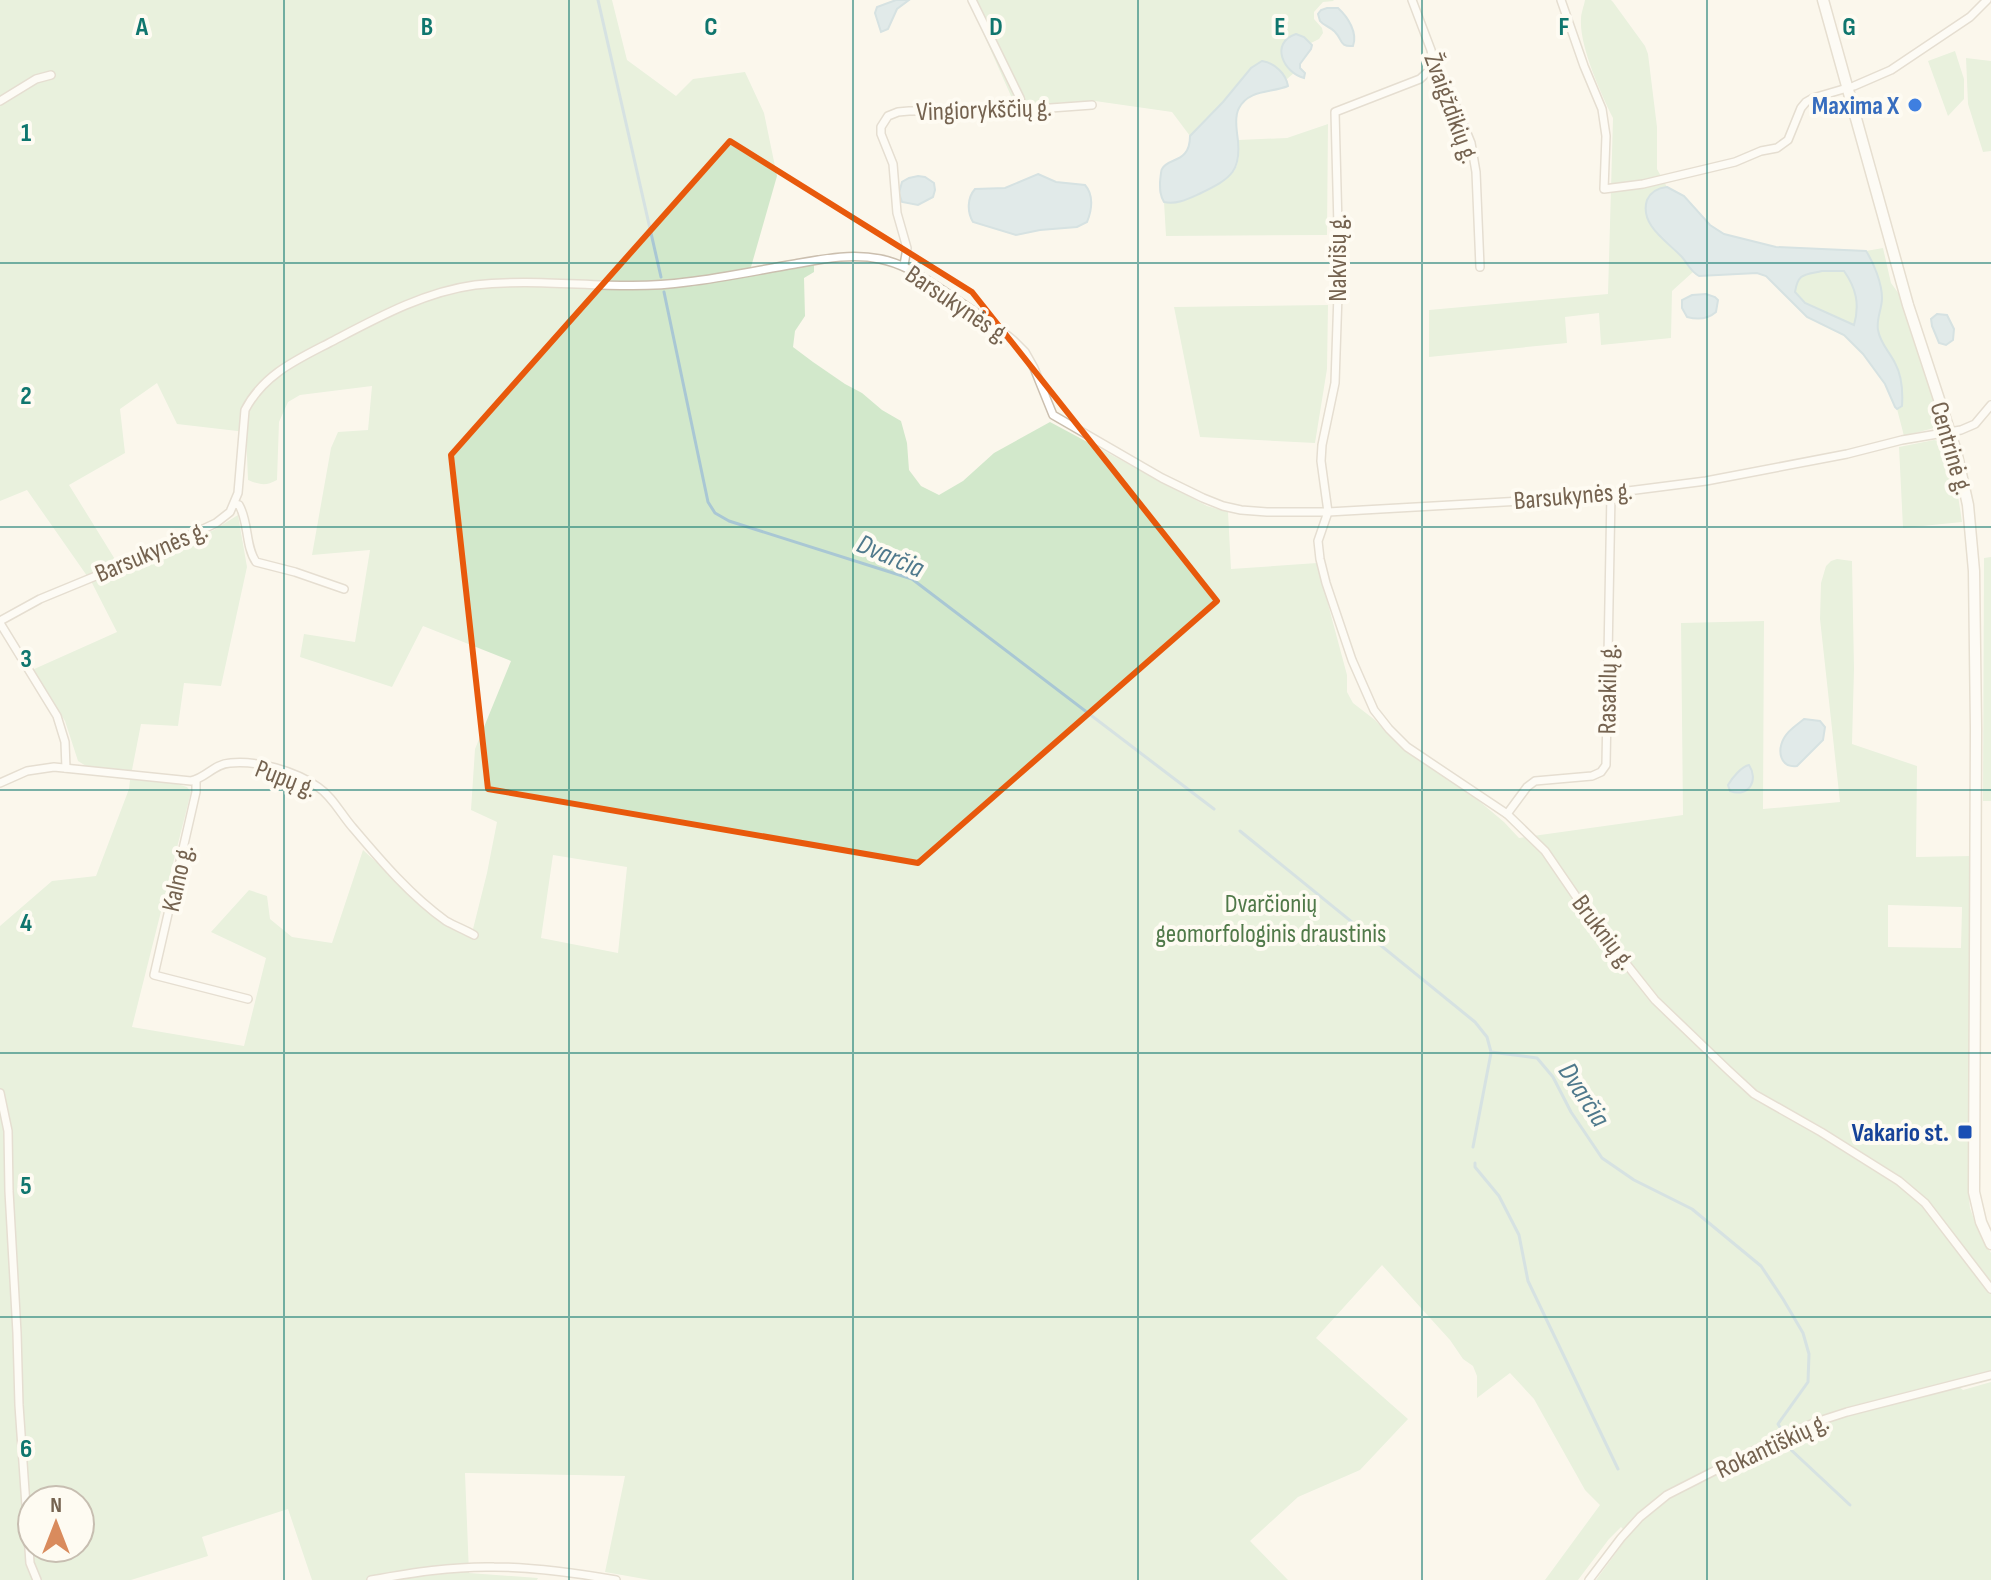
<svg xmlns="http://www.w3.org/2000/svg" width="1991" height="1580" font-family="'Sofia Sans Condensed',sans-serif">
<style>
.green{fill:#d2e8cb;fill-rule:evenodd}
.water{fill:#c1dae4;stroke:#a9c7d4;stroke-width:2;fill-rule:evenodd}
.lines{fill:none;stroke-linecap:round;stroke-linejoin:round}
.stream{stroke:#a9c7d4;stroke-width:3}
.street-casing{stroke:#cbbfaf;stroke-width:10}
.secondary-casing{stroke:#cdc0ae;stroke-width:13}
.street{stroke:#fff;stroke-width:7}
.secondary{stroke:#fff;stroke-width:10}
.marked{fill:none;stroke:#e8590c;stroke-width:6;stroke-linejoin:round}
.grid{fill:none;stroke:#0f766e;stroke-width:2;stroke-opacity:0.55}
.shop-dot{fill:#3f7fe0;stroke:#fefbf2;stroke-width:3}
.transit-dot{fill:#1a4fb4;stroke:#fefbf2;stroke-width:3}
.labels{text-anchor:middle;stroke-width:8;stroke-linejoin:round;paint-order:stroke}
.shop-label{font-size:26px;font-weight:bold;fill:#366cbe;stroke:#fefbf2;text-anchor:end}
.street-label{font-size:26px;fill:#756350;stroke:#fefbf2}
.park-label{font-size:26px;fill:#507949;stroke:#fefbf2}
.transit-label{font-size:26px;font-weight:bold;fill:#164399;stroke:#fefbf2;text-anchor:end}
.water-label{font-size:28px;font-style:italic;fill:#4f798c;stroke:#fefbf2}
.grid-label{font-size:26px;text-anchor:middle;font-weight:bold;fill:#0f766e;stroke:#fefbf2;stroke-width:8;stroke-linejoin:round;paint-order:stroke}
</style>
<rect width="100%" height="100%" fill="#fbf7ec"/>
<g class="green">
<path d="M 0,0 L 612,0 L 627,60 L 676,96 L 693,79 L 745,72 L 764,113 L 777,176 L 751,267 L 755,275 L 814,263 L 814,272 L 804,278 L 805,316 L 795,331 L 793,347 L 813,362 L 845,384 L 862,393 L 882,410 L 901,421 L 907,443 L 909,470 L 921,486 L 939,495 L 963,481 L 994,453 L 1050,422 L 1207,506 L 1228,512 L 1231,569 L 1317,563 L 1347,675 L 1347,692 L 1353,703 L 1375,720 L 1402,748 L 1479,801 L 1504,822 L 1519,838 L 1683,815 L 1681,623 L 1764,621 L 1763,809 L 1840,802 L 1820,619 L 1821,583 L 1826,566 L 1831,561 L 1837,559 L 1852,561 L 1854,669 L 1852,744 L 1917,766 L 1916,857 L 1971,856 L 1971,1042 L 1968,1189 L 1970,1208 L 1976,1225 L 1991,1253 L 1991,1372 L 1953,1382 L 1963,1390 L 1991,1382 L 1991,1580 L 1596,1580 L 1629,1535 L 1621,1527 L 1609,1539 L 1578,1580 L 1545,1580 L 1600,1505 L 1585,1490 L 1534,1399 L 1510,1373 L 1477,1398 L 1477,1376 L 1473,1366 L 1463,1359 L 1450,1340 L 1382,1265 L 1316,1338 L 1408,1419 L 1360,1470 L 1298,1497 L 1250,1541 L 1288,1580 L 650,1580 L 605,1572 L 625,1476 L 465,1473 L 469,1573 L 538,1578 L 537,1580 L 312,1580 L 288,1509 L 202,1537 L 208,1556 L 131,1580 L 0,1580 L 0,926 L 52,881 L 96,876 L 129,789 L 131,771 L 86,766 L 78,761 L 65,721 L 32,670 L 117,632 L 92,583 L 27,490 L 0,501 ZM 157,383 L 177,424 L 246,432 L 248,480 C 260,485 266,486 277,480 L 279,422 L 288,402 L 300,395 L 372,386 L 368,430 L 338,432 L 331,448 L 312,555 L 370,550 L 355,642 L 304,634 L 300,657 L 392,687 L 423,626 L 511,661 L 475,749 L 471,810 L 497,822 L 487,873 L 471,937 L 439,919 L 363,850 L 332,943 L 292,937 L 270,919 L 267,896 L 249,890 L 211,932 L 266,958 L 244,1046 L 132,1027 L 191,792 L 187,787 L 132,770 L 141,724 L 178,726 L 184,683 L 221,686 L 247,567 L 238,515 L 214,530 L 121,569 L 69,485 L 125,453 L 120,409 ZM 553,855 L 627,867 L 618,953 L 541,938 ZM 1888,905 L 1962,907 L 1961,948 L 1888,947 ZM 32,1500 L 80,1500 L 80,1548 L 32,1548 Z"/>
<polygon points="973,0 1333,0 1334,1 1323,2 1314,12 1314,19 1322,28 1323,33 1319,39 1311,43 1300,35 1293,35 1294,73 1287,79 1270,63 1262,61 1251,68 1223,102 1190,136 1172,112 1095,101 1015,105 972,8"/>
<path d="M 1585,0 L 1611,0 L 1613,2 L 1645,46 L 1648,54 L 1657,127 L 1657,169 L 1667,187 C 1654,188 1648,195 1646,208 L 1693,272 L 1672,291 L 1671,338 L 1601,345 L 1599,313 L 1565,317 L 1567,343 L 1429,357 L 1429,310 L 1608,294 L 1613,118 C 1601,94 1579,45 1581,19 C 1581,13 1584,6 1585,0 Z"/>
<polygon points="1955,51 1964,79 1964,99 1948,116 1928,61"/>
<polygon points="1966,58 1991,61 1991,151 1983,152 1968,104"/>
<path d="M 1328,124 L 1327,235 L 1166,236 L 1164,202 C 1181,206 1223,186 1234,171 C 1240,162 1239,150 1238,140 L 1287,138 Z"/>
<polygon points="1883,248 1891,283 1899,294 1939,418 1939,425 1934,428 1904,436 1897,409 1900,408 1896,365 1882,343 1878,334 1877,323 1882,297 1876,270 1866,251"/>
<path d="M 1822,271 L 1844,271 C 1856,288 1860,304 1854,325 L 1805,303 L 1795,292 C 1799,273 1804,275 1822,271 Z"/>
<polygon points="1328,305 1327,369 1315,443 1200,437 1174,307"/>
<path d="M 1934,440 L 1939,441 C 1953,455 1959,501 1962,522 L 1903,528 L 1899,447 Z"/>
<polygon points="1991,557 1991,801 1983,801 1984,558"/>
</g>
<g class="water">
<polygon points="896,0 909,0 897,9 888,29 881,32 875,13 877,7"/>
<path d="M 1327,8 L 1338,8 C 1348,17 1358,33 1353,46 C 1339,47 1343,40 1335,32 C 1331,27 1324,26 1320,21 L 1318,14 L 1321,10 Z"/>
<path d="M 1296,34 L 1304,37 L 1312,45 L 1311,49 L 1300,64 L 1300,68 L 1305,73 L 1304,78 C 1284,73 1269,43 1296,34 Z"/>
<path d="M 1262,61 C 1275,63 1286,74 1288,86 C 1272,93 1249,89 1239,108 C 1235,115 1236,125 1237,133 C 1243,171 1232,178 1199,194 C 1188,199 1176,205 1164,202 C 1160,195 1160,190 1160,183 C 1160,182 1161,170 1162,169 C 1168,157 1190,164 1190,136 L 1223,102 L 1251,68 Z"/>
<path d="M 1038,174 L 1056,182 L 1085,185 C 1094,195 1092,210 1087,222 L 1077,227 L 1040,230 L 1016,235 L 973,222 C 967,212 967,198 975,189 L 1005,188 Z"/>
<polygon points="918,176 925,177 934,183 935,190 933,197 918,205 902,202 899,193 902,182 909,178"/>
<path d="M 1667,187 L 1684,196 L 1710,225 L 1724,234 L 1776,247 L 1866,251 C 1874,263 1882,284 1882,298 C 1882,309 1876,319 1878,330 C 1880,343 1889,351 1895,363 C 1902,376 1903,391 1902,406 L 1897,409 L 1895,407 L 1885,384 L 1863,354 L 1844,335 L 1807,317 L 1766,276 L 1757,273 L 1699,276 C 1690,271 1688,264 1682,257 C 1668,242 1639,225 1647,200 C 1651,191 1658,188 1667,187 ZM 1822,271 L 1844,271 C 1856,288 1860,304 1854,325 L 1805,303 L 1795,292 C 1798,273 1804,275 1822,271 Z"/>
<path d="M 1706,294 L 1715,297 L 1718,300 L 1716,312 C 1708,319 1698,320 1687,317 L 1682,308 L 1682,300 L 1692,295 Z"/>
<polygon points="1937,314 1947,315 1954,329 1953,340 1946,345 1939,343 1932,326 1931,319"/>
<path d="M 1804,719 L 1820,721 L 1825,727 L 1823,740 L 1797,766 C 1780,768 1777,751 1784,738 C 1788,730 1797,725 1804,719 Z"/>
<path d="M 1749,765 C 1759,780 1749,798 1730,791 L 1728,785 C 1732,778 1742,766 1749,765 Z"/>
</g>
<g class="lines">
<g class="stream">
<polyline points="598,0 661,277"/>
<polyline points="664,292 708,502 715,513 729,521 912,579 1214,809"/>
<polyline points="1240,831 1475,1022 1487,1037 1491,1052 1537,1058 1553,1077 1571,1112 1602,1158 1634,1180 1692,1209 1761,1266 1783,1299 1803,1333 1809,1354 1808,1382 1778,1424 1781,1429"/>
<polyline points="1473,1147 1491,1053"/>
<polyline points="1475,1163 1475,1167 1499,1196 1519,1235 1528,1281 1618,1469"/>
<polyline points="1788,1444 1789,1448 1850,1505"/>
</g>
<g class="street-casing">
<g id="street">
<polyline points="972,0 1020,98 1023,110"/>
<polyline points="1412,0 1431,50 1434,66 1446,82 1471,143 1476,172 1480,267"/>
<polyline points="1561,0 1584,66 1602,109 1606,136 1604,189 1643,184 1735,162 1761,151 1777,148 1788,140 1801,108 1806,102 1813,98 1854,86 1891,70 1970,17 1987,0"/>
<polyline points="1434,66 1420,79 1335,112 1339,264 1335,383 1322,445 1321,461 1328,512 1318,541 1320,559 1326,583 1352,660 1374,710 1389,729 1407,747 1507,814 1545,851 1597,927 1655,1000 1728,1070 1754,1094 1821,1132 1899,1181 1925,1203 1991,1289"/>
<polyline points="0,101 36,79 51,75"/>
<polyline points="904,265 907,248 897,213 893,164 881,134 881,127 888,116 898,112 909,111 1023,110 1092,105"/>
<path d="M 235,504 L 239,505 C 249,522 245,546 256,562 L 295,572 L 344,589"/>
<path d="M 0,621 L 40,599 L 154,552 L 216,523 L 230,512 L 238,493 L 245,410 C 263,375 296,360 329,343 C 375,319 423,292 475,285 C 546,277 617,292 687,282 C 723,278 759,270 795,264 C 823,259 852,253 880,259 C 905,264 922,277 944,291 C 967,307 991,322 1013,340 L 1025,352 L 1034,368 L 1053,415 L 1162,478 L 1203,498 L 1223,506 L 1241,510 L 1267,512 L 1328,512 L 1573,498 L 1706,481 L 1847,454 L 1902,440 L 1961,430 L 1975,424 L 1991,405"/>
<polyline points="0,623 57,716 65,742 66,768"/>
<polyline points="196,780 196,792 154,975 248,999"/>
<path d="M 0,783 L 27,771 L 54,767 L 191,781 C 206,778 214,764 230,763 C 257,760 295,771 318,787 C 333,797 342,816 354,829 C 382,862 411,896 446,921 C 455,926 465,930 474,935"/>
<polyline points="1507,814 1527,787 1535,781 1592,776 1601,772 1606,765 1611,493"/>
<polyline points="0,1093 8,1131 9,1191 17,1333 19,1405 30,1563 37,1580"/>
<path d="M 371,1580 C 411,1573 453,1566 494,1567 C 534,1567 576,1573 616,1580"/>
<polyline points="1589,1580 1621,1538 1640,1517 1667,1495 1773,1441 1816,1422 1847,1412 1991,1375"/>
</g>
</g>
<g class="secondary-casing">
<polyline id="secondary" points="1823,0 1908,305 1956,451 1968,505 1974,571 1976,729 1974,1192 1981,1222 1991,1244"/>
</g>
<use href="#street" class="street"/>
<use href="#secondary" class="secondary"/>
</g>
<path d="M0 0H1991V1580H0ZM 730,141 L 972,292 L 1217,601 L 918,863 L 488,789 L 451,455 Z" fill="#fbf7ec" fill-opacity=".55" fill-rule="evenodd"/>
<path class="marked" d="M 730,141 L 972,292 L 1217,601 L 918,863 L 488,789 L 451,455 Z"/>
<path class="grid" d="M 284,0 L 284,1580M 569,0 L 569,1580M 853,0 L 853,1580M 1138,0 L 1138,1580M 1422,0 L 1422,1580M 1707,0 L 1707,1580M 0,263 L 1991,263M 0,527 L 1991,527M 0,790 L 1991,790M 0,1053 L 1991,1053M 0,1317 L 1991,1317"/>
<circle class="shop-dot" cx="1915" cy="105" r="8"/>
<rect class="transit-dot" x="1957" y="1124" width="16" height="16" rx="4"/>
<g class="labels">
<g class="shop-label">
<text x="1899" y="114">Maxima X</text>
</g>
<g class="street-label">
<text transform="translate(1452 108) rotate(70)" y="9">Žvaigždikių g.</text>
<text transform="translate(984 109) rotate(-2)" y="9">Vingiorykščių g.</text>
<text transform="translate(1337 258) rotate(-90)" y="9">Nakvišų g.</text>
<text transform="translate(958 304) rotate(34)" y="9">Barsukynės g.</text>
<text transform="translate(1952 448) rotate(74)" y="9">Centrinė g.</text>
<text transform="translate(1573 495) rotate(-5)" y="9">Barsukynės g.</text>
<text transform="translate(151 551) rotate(-23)" y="9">Barsukynės g.</text>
<text transform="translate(1607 689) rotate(-89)" y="9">Rasakilų g.</text>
<text transform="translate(286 778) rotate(21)" y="9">Pupų g.</text>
<text transform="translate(177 878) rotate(-77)" y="9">Kalno g.</text>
<text transform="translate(1604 932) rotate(53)" y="9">Bruknių g.</text>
<text transform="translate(1772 1445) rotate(-25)" y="9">Rokantiškių g.</text>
</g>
<g class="park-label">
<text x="1271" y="912">Dvarčionių<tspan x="1271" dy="30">geomorfologinis draustinis</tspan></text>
</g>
<g class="transit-label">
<text x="1949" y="1141">Vakario st.</text>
</g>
<g class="water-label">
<text transform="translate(891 555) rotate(23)" y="10">Dvarčia</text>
<text transform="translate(1585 1094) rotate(57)" y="10">Dvarčia</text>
</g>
</g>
<g class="grid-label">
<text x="142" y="35">A</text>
<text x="427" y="35">B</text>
<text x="711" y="35">C</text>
<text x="996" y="35">D</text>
<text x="1280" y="35">E</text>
<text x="1564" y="35">F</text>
<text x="1849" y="35">G</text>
<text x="26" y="141">1</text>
<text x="26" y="404">2</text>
<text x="26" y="667">3</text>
<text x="26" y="931">4</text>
<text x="26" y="1194">5</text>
<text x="26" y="1457">6</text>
</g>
<g transform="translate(56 1524)"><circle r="38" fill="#fefbf2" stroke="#c7beb1" stroke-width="2"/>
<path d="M0-6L14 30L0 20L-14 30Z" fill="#d98b5d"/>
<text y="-12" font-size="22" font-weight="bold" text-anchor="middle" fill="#756350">N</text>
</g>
</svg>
